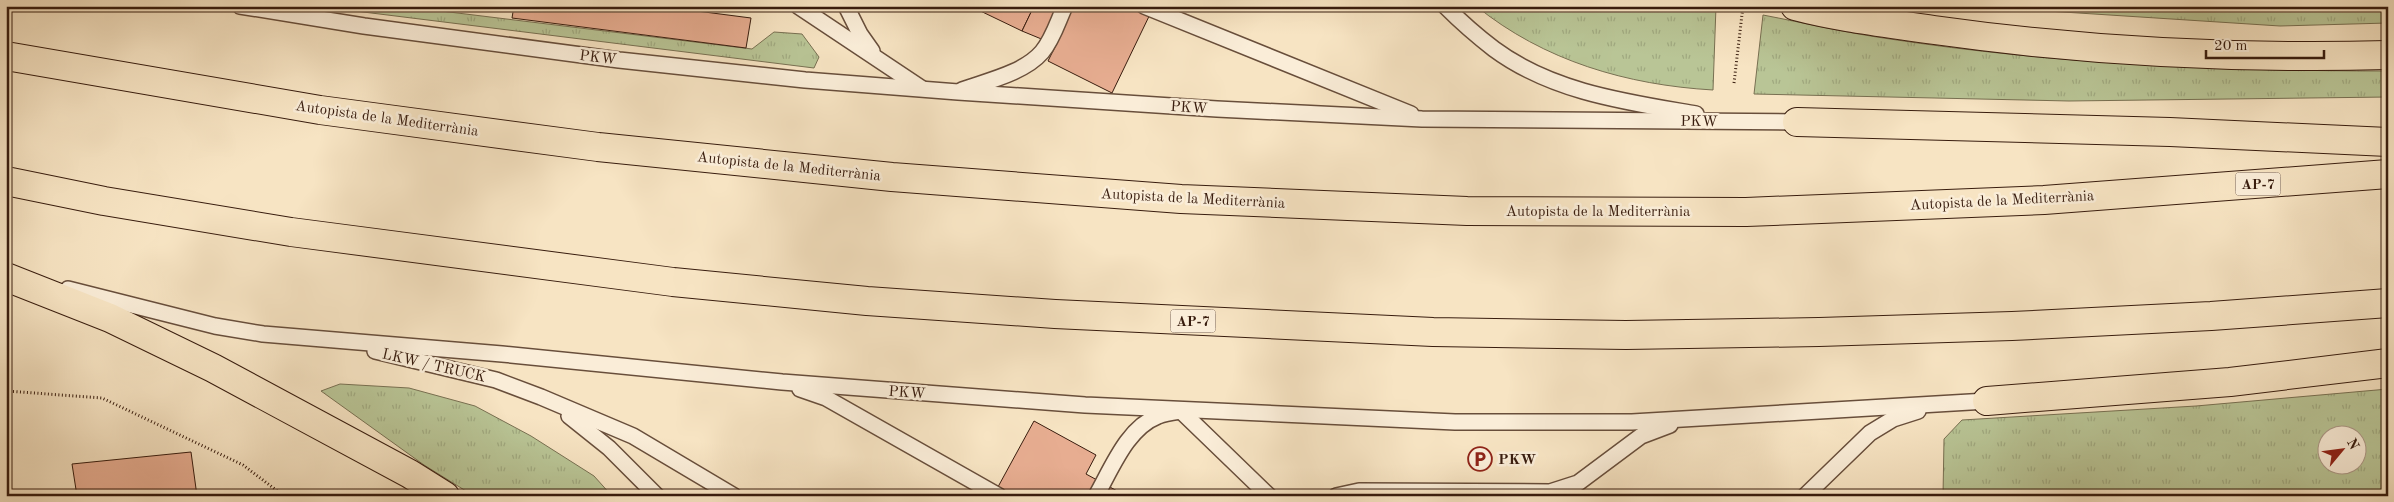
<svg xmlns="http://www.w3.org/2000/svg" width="2394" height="502" font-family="'Old Standard TT',serif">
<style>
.grass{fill:url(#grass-tufts);stroke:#787052;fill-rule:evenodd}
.building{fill:#e7ad91;stroke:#381c0e}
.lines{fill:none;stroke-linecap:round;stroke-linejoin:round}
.lane-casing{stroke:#684e3b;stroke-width:18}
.highway-casing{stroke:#381c0e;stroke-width:30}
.path{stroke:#381c0e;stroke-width:3;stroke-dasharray:1 2.5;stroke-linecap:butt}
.lane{stroke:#faedd8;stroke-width:15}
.highway{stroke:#f7e4c3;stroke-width:28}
.labels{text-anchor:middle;stroke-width:5;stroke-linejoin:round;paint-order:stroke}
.shield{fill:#faedd8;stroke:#725b4b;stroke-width:1}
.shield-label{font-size:14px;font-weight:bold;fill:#381c0e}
.street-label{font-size:15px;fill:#381c0e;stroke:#faedd8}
.poi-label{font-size:15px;font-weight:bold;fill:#381c0e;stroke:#faedd8;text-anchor:start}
</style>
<defs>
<pattern id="grass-tufts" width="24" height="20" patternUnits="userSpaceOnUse" patternTransform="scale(1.25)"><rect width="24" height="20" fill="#b9c596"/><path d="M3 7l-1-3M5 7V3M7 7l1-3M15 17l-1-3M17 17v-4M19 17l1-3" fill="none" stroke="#a0a980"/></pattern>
</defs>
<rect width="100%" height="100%" fill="#f7e4c3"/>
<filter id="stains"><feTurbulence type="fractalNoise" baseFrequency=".004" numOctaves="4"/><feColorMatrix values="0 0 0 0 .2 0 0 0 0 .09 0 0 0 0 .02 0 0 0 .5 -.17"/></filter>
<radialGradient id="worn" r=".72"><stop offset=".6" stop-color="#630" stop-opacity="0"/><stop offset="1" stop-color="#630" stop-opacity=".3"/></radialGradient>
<g class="grass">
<polygon points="315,6 400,6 752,49 774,32 802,34 819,57 814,68"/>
<path d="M 1476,6 L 1716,6 L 1713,90 C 1627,85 1544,61 1476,6 Z"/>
<polygon points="2010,6 2388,6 2388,23 2280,26 2032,10"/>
<path d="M 1763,15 C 1805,23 1847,33 1890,39 C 2054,64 2221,71 2388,71 L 2388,97 L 2069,101 L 1754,94 Z"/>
<polygon points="340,384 409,388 475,406 531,436 594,476 612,496 474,496 424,465 321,391"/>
<path d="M 2388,389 L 2388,496 L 1943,496 L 1944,439 L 1962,420 L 2196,406 ZM 2356,434 L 2356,464 L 2326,464 L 2326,434 Z"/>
</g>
<g class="building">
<polygon points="514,6 658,6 751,18 746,48 512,18"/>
<polygon points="970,6 1034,6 1022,31"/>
<polygon points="1034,6 1154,6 1112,93 1048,61 1056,45 1022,31"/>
<polygon points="1034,421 1096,455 1086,474 1119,492 1117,496 993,496"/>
<polygon points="191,452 197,496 77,496 72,464"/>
</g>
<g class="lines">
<g class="lane-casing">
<g id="lane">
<polyline points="240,6 364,26 619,60 805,80 958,92 1217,109 1422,119 1797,122"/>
<polyline points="798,6 921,88"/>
<polyline points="846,6 860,34 872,51"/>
<polyline points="1144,6 1411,114"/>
<path d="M 1445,6 C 1460,21 1477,36 1494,49 C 1552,92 1626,102 1696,114"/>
<path d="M 962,90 C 987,81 1024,73 1042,52 C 1053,39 1058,21 1065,6"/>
<polyline points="68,289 215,326 263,334 502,354 782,382 1085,405 1455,422 1632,422 1987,401"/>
<polyline points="375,351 496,380 541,397 633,436 734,496"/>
<polyline points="800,389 826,398 999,496"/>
<polyline points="569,416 609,448 657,496"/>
<path d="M 1096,496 C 1112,468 1127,428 1158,416 C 1165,413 1174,412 1181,411 L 1269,496"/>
<polyline points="1336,496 1359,491 1550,492 1578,483 1641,436 1670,425"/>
<polyline points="1805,496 1870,433 1893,419 1918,411"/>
</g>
</g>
<g class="highway-casing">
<g id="highway">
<path d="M 1795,6 C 1840,18 1888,23 1934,30 C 2084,51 2236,59 2388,55"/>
<polyline points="6,56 320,110 598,147 892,177 1181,199 1467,211 1746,212 2044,200 2388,174"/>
<polyline points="1797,122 2170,132 2388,142"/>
<polyline points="6,181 104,201 291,232 673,282 867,301 1055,314 1433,332 1626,335 1819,332 2012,326 2211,316 2388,303"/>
<polyline points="6,277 110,318 213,368 410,474 445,496"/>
<polyline points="1987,401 2230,382 2388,363"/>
</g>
</g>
<g class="path">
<polyline points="1734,83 1743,6"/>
<polyline points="6,391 102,398 243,465 284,496"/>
</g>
<use href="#lane" class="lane"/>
<use href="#highway" class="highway"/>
</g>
<defs>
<g id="parking-ring" transform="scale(1.25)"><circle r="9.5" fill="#faedd8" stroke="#8f2418" stroke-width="1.5"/><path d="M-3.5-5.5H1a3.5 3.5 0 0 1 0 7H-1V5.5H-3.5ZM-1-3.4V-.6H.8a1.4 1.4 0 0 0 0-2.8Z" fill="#8f2418"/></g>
</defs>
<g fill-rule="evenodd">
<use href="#parking-ring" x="1480" y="459"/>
</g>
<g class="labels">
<g class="shield">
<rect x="2235.5" y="172.5" width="45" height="23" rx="4"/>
<rect x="1170.5" y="309.5" width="45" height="23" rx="4"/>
</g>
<g class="shield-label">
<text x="2258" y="189">AP-7</text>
<text x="1193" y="326">AP-7</text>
</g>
<g class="street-label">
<text transform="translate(598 57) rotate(7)" y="5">PKW</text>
<text transform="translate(1189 107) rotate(4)" y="5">PKW</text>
<text transform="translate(387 118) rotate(8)" y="5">Autopista de la Mediterrània</text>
<text transform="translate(1699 121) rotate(1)" y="5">PKW</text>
<text transform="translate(789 166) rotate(6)" y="5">Autopista de la Mediterrània</text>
<text transform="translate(1193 198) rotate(3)" y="5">Autopista de la Mediterrània</text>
<text transform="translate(2002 200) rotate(-3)" y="5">Autopista de la Mediterrània</text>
<text x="1598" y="216">Autopista de la Mediterrània</text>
<text transform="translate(434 365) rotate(13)" y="5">LKW / TRUCK</text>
<text transform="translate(907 392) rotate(4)" y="5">PKW</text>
</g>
<g class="poi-label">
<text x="1498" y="464">PKW</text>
</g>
</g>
<rect width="2394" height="502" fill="none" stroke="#f7e4c3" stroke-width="25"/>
<rect x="8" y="8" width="2379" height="487" fill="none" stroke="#381c0e" stroke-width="2.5"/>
<rect x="12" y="12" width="2369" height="477" fill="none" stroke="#381c0e"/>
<g transform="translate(2342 450) rotate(61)"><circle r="24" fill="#faedd8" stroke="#ac9987"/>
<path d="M0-4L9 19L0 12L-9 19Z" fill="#8f2418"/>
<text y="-8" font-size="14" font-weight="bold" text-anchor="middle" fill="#381c0e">N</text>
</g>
<path d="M2206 50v8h118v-8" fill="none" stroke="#381c0e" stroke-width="2.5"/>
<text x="2214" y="50" font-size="15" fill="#381c0e" stroke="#faedd8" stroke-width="4" paint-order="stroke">20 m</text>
<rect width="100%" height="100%" filter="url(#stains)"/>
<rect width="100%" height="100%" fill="url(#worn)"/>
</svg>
